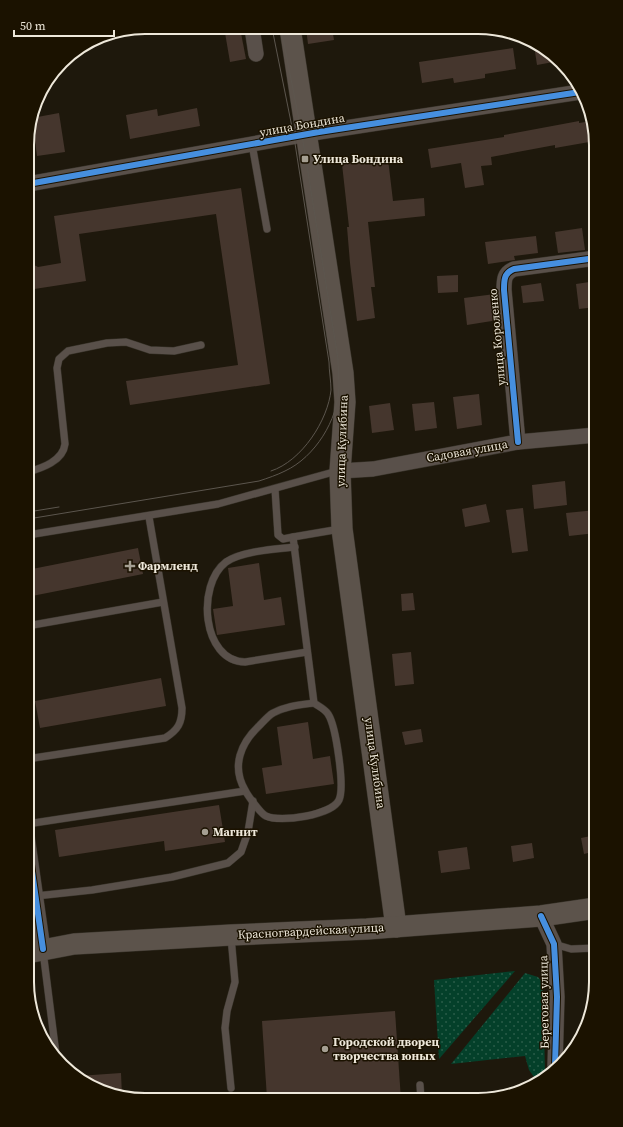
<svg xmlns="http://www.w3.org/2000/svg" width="623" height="1127" font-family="'Source Serif 4',serif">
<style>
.grass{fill:url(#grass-dots)}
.building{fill:#45362d}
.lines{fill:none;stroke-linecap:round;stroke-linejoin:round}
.service-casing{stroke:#39342b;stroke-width:8}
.minor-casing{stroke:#39342b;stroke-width:16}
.secondary-casing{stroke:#39342b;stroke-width:22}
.service{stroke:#59504a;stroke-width:7}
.minor{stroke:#59504a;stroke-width:15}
.secondary{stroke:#5c534b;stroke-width:21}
.tram{stroke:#5c564e;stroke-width:1}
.cycleway-casing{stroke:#1b1200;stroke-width:8}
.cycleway{stroke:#468fdf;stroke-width:6}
.poi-dot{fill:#a59f92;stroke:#1b1200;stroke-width:1.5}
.labels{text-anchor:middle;stroke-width:3;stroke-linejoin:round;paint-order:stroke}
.street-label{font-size:12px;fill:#eee8da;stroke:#1b1200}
.poi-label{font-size:12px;font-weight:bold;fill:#eee8da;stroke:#1b1200;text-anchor:start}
.rim{fill:none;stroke:#eee8da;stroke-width:2}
</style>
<defs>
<pattern id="grass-dots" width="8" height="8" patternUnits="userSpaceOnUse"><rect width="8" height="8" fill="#04402a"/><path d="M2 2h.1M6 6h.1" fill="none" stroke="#295c48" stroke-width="1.8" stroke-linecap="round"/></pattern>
</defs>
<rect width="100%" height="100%" fill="#1e180c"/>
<g class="grass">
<polygon points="515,971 439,1059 434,980"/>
<polygon points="525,973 538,977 543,983 545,1073 536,1080 529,1070 525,1056 451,1064"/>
</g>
<g class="building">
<polygon points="224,27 240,28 246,59 230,62"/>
<polygon points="306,28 332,28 334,40 308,44"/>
<polygon points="534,45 556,56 559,61 537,65"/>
<polygon points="513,48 516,69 485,74 485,78 454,83 453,78 422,83 419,62"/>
<polygon points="197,108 200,126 130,139 126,115 157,109 158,116"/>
<polygon points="59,113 65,152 37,156 32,118"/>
<polygon points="579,121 579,123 592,121 595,141 555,148 555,145 491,157 492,165 481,166 484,185 465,188 461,163 431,168 428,149 504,137 504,135"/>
<polygon points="388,159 393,201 424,198 425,216 368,222 375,287 371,287 375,318 357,321 350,263 347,227 349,227 342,164"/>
<polygon points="241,188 270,384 130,405 126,381 238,365 216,214 79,234 86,281 28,290 28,262 38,267 61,263 54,216"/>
<polygon points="582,228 585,250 558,253 555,232"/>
<polygon points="536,236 538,253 514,256 515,260 488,264 485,242"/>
<polygon points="458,275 458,292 438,293 437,276"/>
<polygon points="596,281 596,307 579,309 576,284"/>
<polygon points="541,283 544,301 523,303 521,286"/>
<polygon points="495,294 498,320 467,325 464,298"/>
<polygon points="479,394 482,425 457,429 453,397"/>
<polygon points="434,402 437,428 415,431 412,404"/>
<polygon points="390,403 394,430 372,433 369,406"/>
<polygon points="565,481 567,505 534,509 532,485"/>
<polygon points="486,504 490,522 465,527 462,509"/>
<polygon points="523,508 528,551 512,553 506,510"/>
<polygon points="596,510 596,533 569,536 566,513"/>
<polygon points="138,548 143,574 27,597 27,570"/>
<polygon points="259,563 264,600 281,597 285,625 217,635 213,609 233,606 228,568"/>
<polygon points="413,593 415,610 402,611 401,594"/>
<polygon points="411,652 414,684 395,686 392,654"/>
<polygon points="161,678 166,706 40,728 35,701"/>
<polygon points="308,722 313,759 330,756 334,784 266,794 262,768 282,765 277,727"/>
<polygon points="421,729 423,742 405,745 402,732"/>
<polygon points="219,805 225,842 165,851 164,841 59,857 55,830"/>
<polygon points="596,835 596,851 584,854 581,838"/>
<polygon points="532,843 534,858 513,862 511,846"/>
<polygon points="467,847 470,869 441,873 438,851"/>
<polygon points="395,1011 401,1100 267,1099 262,1021"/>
<polygon points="121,1073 122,1096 78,1076"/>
</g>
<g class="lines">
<g class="service-casing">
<g id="service">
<polyline points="252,144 267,229"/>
<path d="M 28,472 C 42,468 63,461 65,444 L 57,368 L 59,359 L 68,351 L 107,343 L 126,342 L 150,350 L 174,351 L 201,345"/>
<path d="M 275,489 L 278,535 L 283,539 L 293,537 L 314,703 C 299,705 286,706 273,713 C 268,716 263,722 259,726 C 241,743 231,766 245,790 C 248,796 261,814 266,816 C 280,823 332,815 339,800 C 345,787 336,726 328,714 C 325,709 318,706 314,703"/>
<polyline points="28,535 218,504 337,471"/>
<polyline points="293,537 340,529"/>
<path d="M 295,547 C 276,549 242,551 226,562 C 196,585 202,661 245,662 L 307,652"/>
<polyline points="27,626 163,602"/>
<path d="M 27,759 L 165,738 C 178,730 182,723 182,708 L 149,517"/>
<polyline points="27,824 245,791"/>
<polyline points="36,896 92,890 172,877 228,863 241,852 248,832 253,801"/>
<polyline points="231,937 235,982 227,1011 225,1028 231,1088"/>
<polyline points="554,944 571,949 596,948"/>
<polyline points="43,951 56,1054"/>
<polyline points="420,1085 421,1100"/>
</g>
</g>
<g class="minor-casing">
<g id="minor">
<polyline points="252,28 256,54"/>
<polyline points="28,184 319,132 580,92"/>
<path d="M 518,442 L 504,290 C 504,280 504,273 514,269 L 596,258"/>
<polyline points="340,471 373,469 518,442 596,435"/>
<polyline points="27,836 43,949"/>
<polyline points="541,916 554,944 557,997 555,1066"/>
</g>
</g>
<g class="secondary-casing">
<g id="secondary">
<polyline points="290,28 343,373 345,402 340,471 342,529 396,927"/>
<polyline points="27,953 74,944 231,935 367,929 541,916 596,908"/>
</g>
</g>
<use href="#service" class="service"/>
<use href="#minor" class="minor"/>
<use href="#secondary" class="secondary"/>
<g class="tram">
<path d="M 271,471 C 302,461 328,420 331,390 C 331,381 329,371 329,362 L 294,137 L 272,28"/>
<polyline points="28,512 59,507"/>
<path d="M 28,519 L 259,481 C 268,478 277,475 285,471 C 315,457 338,420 339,387 C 339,377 338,368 338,359 L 302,135 L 281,28"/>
</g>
<g class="cycleway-casing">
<g id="cycleway">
<polyline points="28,184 319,132 580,92"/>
<path d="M 518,442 L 504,290 C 504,280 504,273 514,269 L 596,258"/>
<polyline points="27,836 43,949"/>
<polyline points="541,916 554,944 557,997 555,1066"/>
</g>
</g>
<use href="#cycleway" class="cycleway"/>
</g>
<g class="poi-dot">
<rect x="301" y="155" width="8" height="8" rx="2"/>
<path d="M128 560h4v4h4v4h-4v4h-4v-4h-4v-4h4z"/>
<circle cx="205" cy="832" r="4"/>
<circle cx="325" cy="1049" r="4"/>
</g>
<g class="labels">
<g class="street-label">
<text transform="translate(302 125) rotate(-10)" y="4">улица Бондина</text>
<text transform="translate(497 337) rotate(-95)" y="4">улица Короленко</text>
<text transform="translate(342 441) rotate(-88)" y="4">улица Кулибина</text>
<text transform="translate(467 451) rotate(-10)" y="4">Садовая улица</text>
<text transform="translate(375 763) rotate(82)" y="4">улица Кулибина</text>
<text transform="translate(311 931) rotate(-3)" y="4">Красногвардейская улица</text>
<text transform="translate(544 1002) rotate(-91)" y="4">Береговая улица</text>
</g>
<g class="poi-label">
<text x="313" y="163">Улица Бондина</text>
<text x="138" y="570">Фармленд</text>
<text x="213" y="836">Магнит</text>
<text x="333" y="1046">Городской дворец<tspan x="333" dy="14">творчества юных</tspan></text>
</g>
</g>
<path d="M0 0H623V1127H0ZM145 34H478A111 111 0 0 1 589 145V982A111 111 0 0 1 478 1093H145A111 111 0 0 1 34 982V145A111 111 0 0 1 145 34Z" fill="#1b1200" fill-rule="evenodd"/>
<path class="rim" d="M145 34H478A111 111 0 0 1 589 145V982A111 111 0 0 1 478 1093H145A111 111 0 0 1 34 982V145A111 111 0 0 1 145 34Z"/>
<path d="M14 30v6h100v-6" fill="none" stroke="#eee8da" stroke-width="2"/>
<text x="20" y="30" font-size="12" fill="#eee8da" stroke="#1b1200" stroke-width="3" paint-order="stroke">50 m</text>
</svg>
